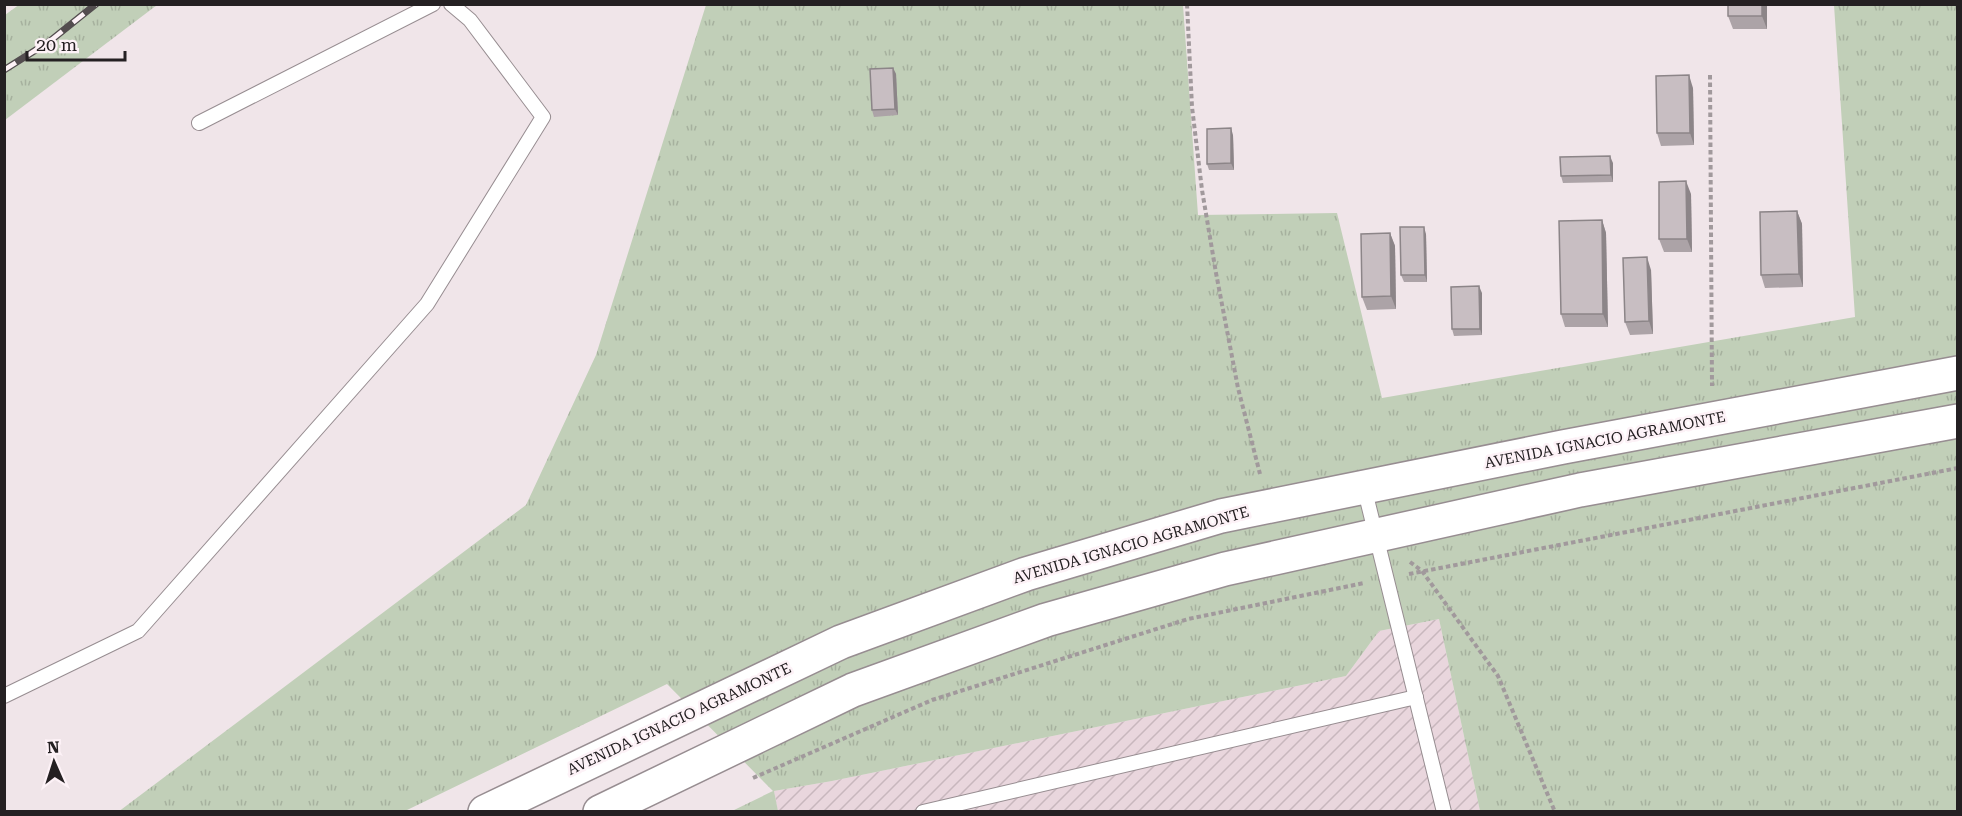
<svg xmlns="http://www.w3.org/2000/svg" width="1962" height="816" font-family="'Roboto Serif',serif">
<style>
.industrial{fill:url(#industrial-furrows)}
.grass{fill:url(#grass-tufts)}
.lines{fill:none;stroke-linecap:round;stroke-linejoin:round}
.service-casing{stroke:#978d91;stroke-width:16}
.primary-casing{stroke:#978d91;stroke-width:36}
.path{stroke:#a1999c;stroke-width:4;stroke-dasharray:4.5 3;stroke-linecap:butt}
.service{stroke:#fff;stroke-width:14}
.primary{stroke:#fff;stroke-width:33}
.rail-casing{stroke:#534d4f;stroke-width:7}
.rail{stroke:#fdf2f7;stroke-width:4.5;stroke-dasharray:14;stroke-linecap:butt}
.wall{fill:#aca3a7}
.shaded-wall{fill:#8c8588}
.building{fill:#c8bec2;stroke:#8c8588;stroke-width:1.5}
.labels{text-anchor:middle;stroke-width:5;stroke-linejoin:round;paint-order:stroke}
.street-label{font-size:15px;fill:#242022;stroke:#fdf2f7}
</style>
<defs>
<pattern id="industrial-furrows" width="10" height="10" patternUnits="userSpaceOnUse" patternTransform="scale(1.5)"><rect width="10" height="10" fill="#e9d6dd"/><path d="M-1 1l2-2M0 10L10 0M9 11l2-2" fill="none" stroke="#c8b7bd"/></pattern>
<pattern id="grass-tufts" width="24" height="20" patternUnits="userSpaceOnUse" patternTransform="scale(1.5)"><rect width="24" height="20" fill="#c1cfb8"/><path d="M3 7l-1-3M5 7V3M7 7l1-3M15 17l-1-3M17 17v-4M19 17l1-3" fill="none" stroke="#a6b19e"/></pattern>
</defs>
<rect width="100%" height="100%" fill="#f0e5e9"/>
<polygon class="industrial" points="1439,619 1480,811 778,812 774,791 832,781 1346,676 1379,631"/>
<g class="grass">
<polygon points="20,4 157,4 157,5 5,120 5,15"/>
<polygon points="706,5 1183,5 1198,215 1337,213 1382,398 1855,317 1834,5 1957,5 1957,811 1480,811 1439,619 1379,631 1346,676 832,781 774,791 778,811 732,811 773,791 667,684 405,811 118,812 526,505 596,355"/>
</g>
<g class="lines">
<g class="service-casing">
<g id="service">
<polyline points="199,123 433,4"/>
<polyline points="1364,487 1444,812"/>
<polyline points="4,696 138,631 427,304 543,117 470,20 451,4"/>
<polyline points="923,812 1416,697"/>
</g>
</g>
<g class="primary-casing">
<g id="primary">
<polyline points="485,812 841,642 1026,574 1221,516 1563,447 1958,373"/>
<polyline points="600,812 853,690 1046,620 1225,569 1580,490 1958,421"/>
</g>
</g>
<g class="path">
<polyline points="1187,4 1192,107 1202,190 1216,273 1238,388 1260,474"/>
<polyline points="1710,75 1712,386"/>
<polyline points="1410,562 1422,571 1498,676 1555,812"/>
<polyline points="1409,574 1958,468"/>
<polyline points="753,778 932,700 1188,619 1364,583"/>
</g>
<use href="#service" class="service"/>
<use href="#primary" class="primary"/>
<g class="rail-casing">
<polyline id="rail" points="4,70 50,41 96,4"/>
</g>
<use href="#rail" class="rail"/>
</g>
<g class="wall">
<polygon points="1728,4 1767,4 1767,29 1733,29 1728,16"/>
<polygon points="893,68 896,74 898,115 874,117 872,110"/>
<polygon points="1693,88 1694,145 1661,146 1657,133"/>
<polygon points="1233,135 1234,170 1209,170 1207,164"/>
<polygon points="1613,163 1613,182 1563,183 1561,176"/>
<polygon points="1691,194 1692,252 1664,252 1659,239"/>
<polygon points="1797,211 1802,224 1803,287 1765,288 1761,275"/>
<polygon points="1602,220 1606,233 1608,327 1565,327 1561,314"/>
<polygon points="1390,233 1395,246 1396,309 1367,310 1362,297"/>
<polygon points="1426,234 1427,282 1404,282 1401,275"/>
<polygon points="1651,270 1653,334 1630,335 1625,322"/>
<polygon points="1482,293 1482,335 1454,336 1452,329"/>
</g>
<g class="shaded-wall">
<polygon points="1762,4 1767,4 1767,29 1762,16"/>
<polygon points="893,68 896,74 898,115 895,109"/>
<polygon points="1689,75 1693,88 1694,145 1690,133"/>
<polygon points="1231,128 1233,135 1234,170 1231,163"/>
<polygon points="1610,156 1613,163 1613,182 1611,175"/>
<polygon points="1686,181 1691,194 1692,252 1687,239"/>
<polygon points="1797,211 1802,224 1803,287 1799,274"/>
<polygon points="1602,220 1606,233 1608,327 1603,314"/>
<polygon points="1424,227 1426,234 1427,282 1425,275"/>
<polygon points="1390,233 1395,246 1396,309 1391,296"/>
<polygon points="1647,257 1651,270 1653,334 1649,321"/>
<polygon points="1479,286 1482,293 1482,335 1480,329"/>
</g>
<g class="building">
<rect x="1728" y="4" width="34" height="12"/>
<polygon points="893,68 895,109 872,110 870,69"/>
<polygon points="1689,75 1690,133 1657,133 1656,76"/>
<polygon points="1231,128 1231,163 1207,164 1207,129"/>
<polygon points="1610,156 1611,175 1561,176 1560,157"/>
<polygon points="1686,181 1687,239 1659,239 1659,182"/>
<polygon points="1797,211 1799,274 1761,275 1760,212"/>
<polygon points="1602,220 1603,314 1561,314 1559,221"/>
<polygon points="1400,227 1424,227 1425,275 1401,275"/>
<polygon points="1390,233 1391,296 1362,297 1361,234"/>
<polygon points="1647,257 1649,321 1625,322 1623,258"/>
<polygon points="1479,286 1480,329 1452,329 1451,287"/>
</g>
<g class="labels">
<g class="street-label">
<text transform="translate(1605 440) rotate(-11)" y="5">AVENIDA IGNACIO AGRAMONTE</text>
<text transform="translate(1131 545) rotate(-16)" y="5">AVENIDA IGNACIO AGRAMONTE</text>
<text transform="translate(679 719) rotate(-25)" y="5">AVENIDA IGNACIO AGRAMONTE</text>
</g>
</g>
<rect width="1962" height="816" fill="none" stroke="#242022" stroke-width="12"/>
<g transform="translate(54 762) rotate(357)" stroke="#fdf2f7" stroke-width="4.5" paint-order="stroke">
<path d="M0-4.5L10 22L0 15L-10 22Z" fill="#242022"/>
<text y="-9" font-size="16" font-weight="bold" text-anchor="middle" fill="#242022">N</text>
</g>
<path d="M27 51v9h98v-9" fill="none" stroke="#242022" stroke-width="3"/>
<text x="36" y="51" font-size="18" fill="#242022" stroke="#fdf2f7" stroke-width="4.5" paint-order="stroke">20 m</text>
</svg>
